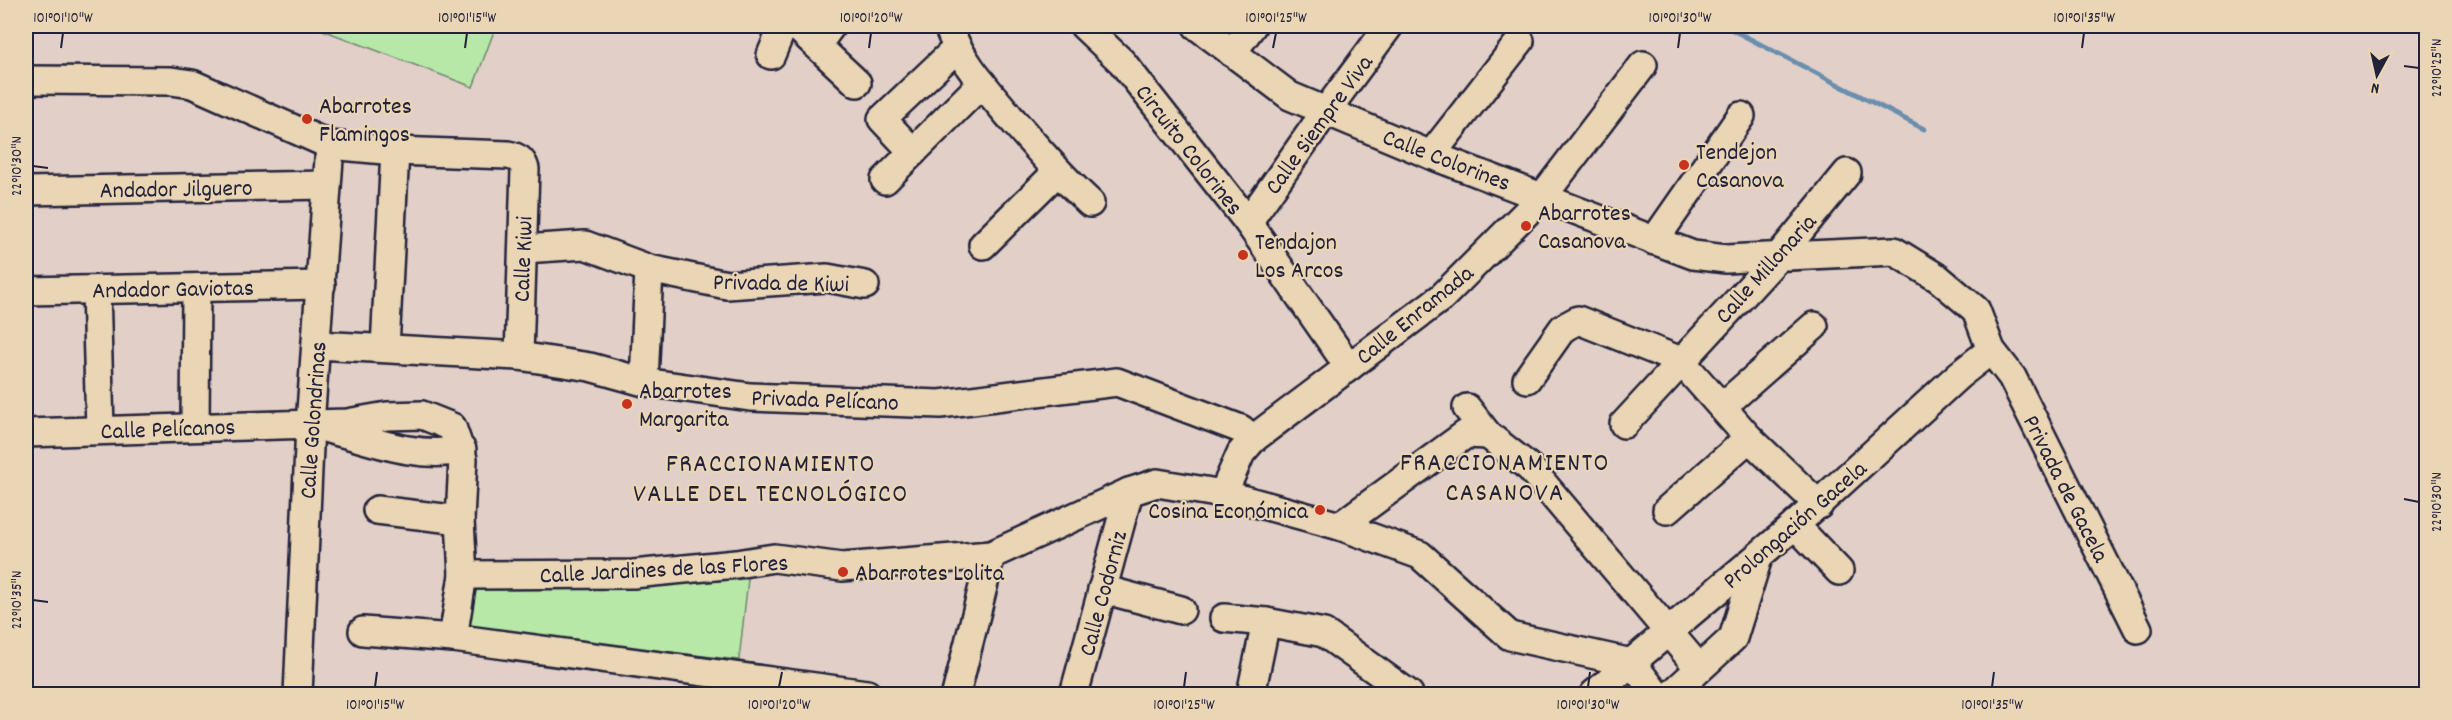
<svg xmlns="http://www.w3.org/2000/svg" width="2452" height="720" font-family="Dekko,sans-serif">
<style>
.green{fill:#b8e8a7;stroke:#6d8571;stroke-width:1.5}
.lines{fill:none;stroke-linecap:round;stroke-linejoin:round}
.stream{stroke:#6a8eae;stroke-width:5}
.minor-casing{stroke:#22223b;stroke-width:32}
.minor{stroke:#ead5b4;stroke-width:27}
.ticks{fill:none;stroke:#22223b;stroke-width:2}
.poi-dot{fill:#c8321e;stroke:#ead5b4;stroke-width:2}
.labels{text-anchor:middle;stroke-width:4.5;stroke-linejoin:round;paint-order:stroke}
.poi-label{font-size:24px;fill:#22223b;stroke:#ead5b4;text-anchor:start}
.street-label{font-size:24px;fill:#22223b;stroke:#ead5b4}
.neighbourhood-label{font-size:26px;letter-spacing:1.5px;fill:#22223b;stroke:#ead5b4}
.neatline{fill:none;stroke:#22223b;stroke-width:2}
.ticks-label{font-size:15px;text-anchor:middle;fill:#22223b}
</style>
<rect width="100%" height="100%" fill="#e2d0c8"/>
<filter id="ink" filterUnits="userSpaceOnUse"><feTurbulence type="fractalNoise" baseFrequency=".0167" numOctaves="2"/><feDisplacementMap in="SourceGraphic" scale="12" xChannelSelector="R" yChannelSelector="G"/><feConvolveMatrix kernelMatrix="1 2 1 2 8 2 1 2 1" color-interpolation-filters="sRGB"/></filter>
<g filter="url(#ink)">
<g class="green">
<polygon points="312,26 496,26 473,87"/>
<polygon points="748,579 739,660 463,629 469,586 588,589"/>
</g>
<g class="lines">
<polyline class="stream" points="1725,26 1924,129"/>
<g class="minor-casing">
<g id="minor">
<polyline points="796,26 857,83"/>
<path d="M 948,26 C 961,62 986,88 1010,117 C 1036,147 1061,176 1090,203"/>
<polyline points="1084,26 1122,62 1248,222 1349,367"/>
<polyline points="1197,26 1290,96 1431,155 1693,255 1726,259 1894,251 1938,278 1976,310 1991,350 2012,377 2138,629"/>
<polyline points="817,45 831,26"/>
<polyline points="1232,53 1252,26"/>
<polyline points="771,55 783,26"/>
<path d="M 26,80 L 171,81 L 192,84 L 330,145 L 395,151 L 508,155 C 517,157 522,159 525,169 L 519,356"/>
<polyline points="913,152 882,119 956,49"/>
<polyline points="1431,155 1520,41"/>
<polyline points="885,180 982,83"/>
<polyline points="26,191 327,185"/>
<polyline points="1248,222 1326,111 1389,26"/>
<polyline points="1654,241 1741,116"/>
<polyline points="983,245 1057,172"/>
<polyline points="523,249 585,245 649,269 727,285 827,278 865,285"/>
<polyline points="96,290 100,429"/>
<polyline points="26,291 321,285"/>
<polyline points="317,345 519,356 590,367 644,382 750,397 940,404 1117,382 1241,429 1253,439"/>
<polyline points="385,348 395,151"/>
<polyline points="1527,379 1563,328 1578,320 1681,361 1749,438 1819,505"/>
<polyline points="644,382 649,269"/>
<polyline points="1722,407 1814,326"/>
<polyline points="1467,408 1488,435 1530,468 1699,668"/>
<polyline points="1624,424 1779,256 1847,173"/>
<polyline points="195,426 196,288"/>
<path d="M 328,429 C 374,441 415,459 462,450"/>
<polyline points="26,433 347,423 387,416 422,415 452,427 463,459 460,520 463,575 453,638"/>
<polyline points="1223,494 1241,453 1253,439 1442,297 1543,196 1643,65"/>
<polyline points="377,510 460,520"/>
<polyline points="1667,510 1749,438"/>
<polyline points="1795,525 1839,571"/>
<polyline points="1340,526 1466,434 1488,435"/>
<polyline points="463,575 633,574 736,564 774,558 842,567 991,555 1129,492 1157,483 1223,494 1340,526 1420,555 1510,636 1632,663 1656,694"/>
<polyline points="1102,589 1181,610"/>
<polyline points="1224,618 1266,622 1324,633 1409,694"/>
<polyline points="363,631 453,638 867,694"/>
<polyline points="298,694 310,425 330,145"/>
<polyline points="956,694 991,555"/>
<polyline points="1074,694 1129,492"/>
<polyline points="1251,694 1266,622"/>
<polyline points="1594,694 1795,525 1959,375 1991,350"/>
<polyline points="1672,694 1733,638 1758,558"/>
</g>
</g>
<use href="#minor" class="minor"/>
</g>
</g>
<path class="ticks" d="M 61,48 L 63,33M 465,48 L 467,33M 869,48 L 871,33M 1273,48 L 1276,33M 1678,48 L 1680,33M 2082,48 L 2084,33M 2404,66 L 2419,68M 33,166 L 48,168M 2404,499 L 2419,502M 33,600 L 48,602M 375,687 L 377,672M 779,687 L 782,672M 1184,687 L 1186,672M 1588,687 L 1590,672M 1992,687 L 1994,672"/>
<g class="poi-dot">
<circle cx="307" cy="119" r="6"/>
<circle cx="1684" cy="165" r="6"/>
<circle cx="1526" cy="226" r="6"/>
<circle cx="1243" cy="255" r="6"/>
<circle cx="627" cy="404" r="6"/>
<circle cx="1320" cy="510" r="6"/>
<circle cx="843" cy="572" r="6"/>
</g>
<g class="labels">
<g class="poi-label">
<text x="319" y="113">Abarrotes<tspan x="319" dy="28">Flamingos</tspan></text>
<text x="1696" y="159">Tendejon<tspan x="1696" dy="28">Casanova</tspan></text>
<text x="1538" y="220">Abarrotes<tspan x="1538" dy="28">Casanova</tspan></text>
<text x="1255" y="249">Tendajon<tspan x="1255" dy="28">Los Arcos</tspan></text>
<text x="639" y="398">Abarrotes<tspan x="639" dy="28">Margarita</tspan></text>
<text x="1308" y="518" text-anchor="end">Cosina Económica</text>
<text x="855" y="580">Abarrotes Lolita</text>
</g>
<g class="street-label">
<text transform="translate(1318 124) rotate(-54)" y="8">Calle Siempre Viva</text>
<text transform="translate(1190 149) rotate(52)" y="8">Circuito Colorines</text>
<text transform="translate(1447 159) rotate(21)" y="8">Calle Colorines</text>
<text transform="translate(176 188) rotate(-1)" y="8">Andador Jilguero</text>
<text transform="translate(522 259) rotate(-88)" y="8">Calle Kiwi</text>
<text transform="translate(1765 268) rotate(-48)" y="8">Calle Millonaria</text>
<text transform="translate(781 282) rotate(1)" y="8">Privada de Kiwi</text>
<text transform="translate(173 288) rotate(-1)" y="8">Andador Gaviotas</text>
<text transform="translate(1414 314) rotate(-39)" y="8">Calle Enramada</text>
<text transform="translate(825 399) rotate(2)" y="8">Privada Pelícano</text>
<text transform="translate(312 420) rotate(-86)" y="8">Calle Golondrinas</text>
<text transform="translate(168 428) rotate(-2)" y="8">Calle Pelícanos</text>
<text transform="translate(2067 488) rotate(63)" y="8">Privada de Gacela</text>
<text transform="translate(1794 524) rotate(-41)" y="8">Prolongación Gacela</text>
<text transform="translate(664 568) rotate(-3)" y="8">Calle Jardines de las Flores</text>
<text transform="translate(1102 593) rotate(-75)" y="8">Calle Codorniz</text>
</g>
<g class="neighbourhood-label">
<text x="1505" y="470">FRACCIONAMIENTO<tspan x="1505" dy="30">CASANOVA</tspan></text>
<text x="771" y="471">FRACCIONAMIENTO<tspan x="771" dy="30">VALLE DEL TECNOLÓGICO</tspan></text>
</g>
</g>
<rect width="2452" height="720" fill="none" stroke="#ead5b4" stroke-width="66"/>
<g transform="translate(2377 75) rotate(188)" stroke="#ead5b4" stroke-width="4.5" paint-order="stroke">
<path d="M0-4.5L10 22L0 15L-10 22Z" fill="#22223b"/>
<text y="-9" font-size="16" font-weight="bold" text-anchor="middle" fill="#22223b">N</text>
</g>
<rect x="33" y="33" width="2386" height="654" class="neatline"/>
<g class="ticks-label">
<text x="63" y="22">101°01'10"W</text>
<text x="467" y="22">101°01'15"W</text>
<text x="871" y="22">101°01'20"W</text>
<text x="1276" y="22">101°01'25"W</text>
<text x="1680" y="22">101°01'30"W</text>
<text x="2084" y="22">101°01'35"W</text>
<text transform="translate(2436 68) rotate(-90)" y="5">22°10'25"N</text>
<text transform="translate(16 166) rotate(-90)" y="5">22°10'30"N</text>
<text transform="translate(2436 502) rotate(-90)" y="5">22°10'30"N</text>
<text transform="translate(16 600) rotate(-90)" y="5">22°10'35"N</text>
<text x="375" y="709">101°01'15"W</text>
<text x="779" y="709">101°01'20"W</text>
<text x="1184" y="709">101°01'25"W</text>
<text x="1588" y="709">101°01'30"W</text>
<text x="1992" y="709">101°01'35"W</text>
</g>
</svg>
